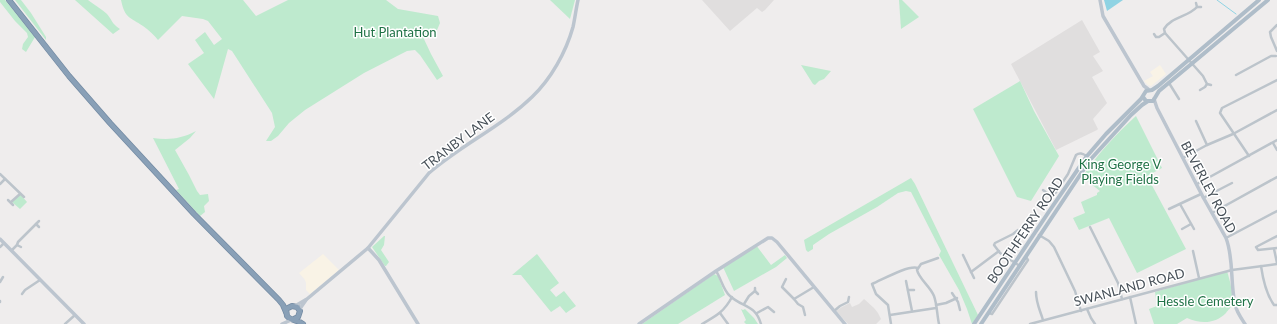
<svg xmlns="http://www.w3.org/2000/svg" width="1277" height="324" font-family="Lato,sans-serif">
<style>
.commercial{fill:#f9f3e6}
.education{fill:#e0dede}
.green{fill:#beeace}
.water{fill:#8fd3e3}
.lines{fill:none;stroke-linecap:round;stroke-linejoin:round}
.stream{stroke:#8fd3e3;stroke-width:1}
.highway-casing{stroke:#748ba3;stroke-width:6}
.street{stroke:#bcc4cb;stroke-width:2.5}
.secondary{stroke:#bcc5cf;stroke-width:3.5}
.primary{stroke:#afbdc9;stroke-width:4}
.highway{stroke:#89a0b7;stroke-width:4.5}
.labels{text-anchor:middle;stroke-width:3;stroke-linejoin:round;paint-order:stroke}
.park-label{font-size:13px;fill:#1f7246;stroke:#fff}
.street-label{font-size:13px;fill:#475058;stroke:#fff}
</style>
<rect width="100%" height="100%" fill="#efeded"/>
<g class="commercial">
<polygon points="1160,65 1166,74 1151,86 1148,85 1144,81 1153,76 1150,72"/>
<polygon points="323,254 339,270 310,294 306,290 306,283 305,280 299,273"/>
</g>
<g class="education">
<polygon points="702,0 774,0 765,10 762,12 757,8 730,31"/>
<polygon points="1082,20 1100,52 1093,56 1103,71 1092,77 1107,103 1093,119 1098,129 1097,130 1056,150 1011,64"/>
<polygon points="864,299 874,308 878,313 881,319 876,324 848,324 836,311 842,307 850,303 852,307 859,304"/>
</g>
<g class="green">
<polygon points="0,0 5,0 35,37 26,52 22,49 23,44 28,37 27,33 15,21 0,2"/>
<polygon points="15,0 21,0 31,13 46,37 46,40"/>
<path d="M 75,0 L 88,0 C 94,5 102,9 107,14 C 113,21 111,23 120,29 L 113,34 Z"/>
<path d="M 121,0 L 243,0 L 256,16 L 288,0 L 386,0 L 398,9 L 438,16 L 440,23 L 437,30 L 429,31 L 423,37 L 431,54 L 443,76 L 437,80 L 420,55 L 415,50 L 407,51 L 364,73 L 305,110 L 289,123 L 278,136 L 271,141 L 266,141 L 275,127 L 272,113 L 232,51 L 228,49 L 214,99 L 188,64 L 204,53 L 195,40 L 205,32 L 214,45 L 222,39 L 208,21 L 203,19 L 182,16 L 158,40 C 154,35 149,30 143,26 C 130,17 125,19 121,0 Z"/>
<polygon points="550,0 575,0 570,19"/>
<polygon points="899,0 902,0 919,17 901,29"/>
<polygon points="801,65 831,71 824,79 819,81 815,85 813,84"/>
<polygon points="1020,81 1034,111 1059,156 1031,201 1017,197 973,109"/>
<path d="M 1136,116 L 1162,168 L 1147,176 L 1186,249 L 1137,273 L 1109,218 L 1079,230 L 1073,218 L 1085,213 L 1081,202 L 1097,195 L 1097,193 L 1100,191 L 1082,177 C 1097,155 1116,134 1136,116 Z"/>
<path d="M 196,131 L 190,138 L 175,150 L 189,175 L 197,191 L 200,195 L 208,194 L 209,201 L 204,206 L 205,212 L 200,216 L 176,190 L 179,189 L 153,138 C 169,140 181,139 196,131 Z"/>
<polygon points="911,178 915,184 978,315 972,324 967,309 959,290 939,255 941,251 911,192 906,191 898,193 877,207 829,234 813,245 813,249 808,252 806,250 804,240"/>
<polygon points="20,194 27,202 20,209 12,202"/>
<polygon points="384,236 385,236 384,245 381,250 389,262 386,266 385,266 372,247"/>
<polygon points="756,245 771,265 785,255 787,258 776,267 734,291 723,267"/>
<polygon points="537,254 559,283 550,290 556,297 564,291 576,306 566,313 560,306 551,312 521,275 512,275"/>
<path d="M 1227,271 C 1230,281 1233,292 1232,303 C 1232,307 1228,310 1226,313 C 1215,324 1201,324 1187,318 L 1177,324 L 1154,324 L 1149,309 L 1157,306 L 1155,292 Z"/>
<polygon points="714,274 718,276 725,295 678,324 642,324"/>
<polygon points="741,309 743,310 745,309 754,318 758,324 746,324 744,322 746,320"/>
</g>
<polygon class="water" points="1104,0 1123,0 1107,11"/>
<g class="lines">
<polyline class="stream" points="1217,0 1236,14"/>
<g class="highway-casing">
<g id="highway">
<polyline points="9,0 69,76 110,123 194,214 279,300 283,305 286,312"/>
<path d="M 294,319 L 298,317 L 300,311 L 297,307 L 292,306 L 286,309 L 287,316 C 291,321 298,320 303,324"/>
</g>
</g>
<g class="street">
<polyline points="1196,3 1197,7 1201,7"/>
<path d="M 1197,7 C 1188,17 1171,17 1164,29 L 1165,33 L 1203,76 L 1207,84 L 1205,87 L 1200,90"/>
<polyline points="1277,25 1270,32 1271,37 1277,51"/>
<polyline points="1154,34 1156,37 1159,37 1165,33"/>
<polyline points="1236,75 1271,56 1276,56"/>
<polyline points="1169,83 1179,99"/>
<polyline points="1207,84 1211,85"/>
<polyline points="1196,121 1207,145"/>
<polyline points="1273,143 1277,150"/>
<polyline points="1249,156 1220,113 1222,108 1277,80"/>
<polyline points="1183,158 1207,145 1233,134 1277,110"/>
<polyline points="0,174 24,197"/>
<polyline points="0,184 5,179"/>
<polyline points="1197,184 1277,140"/>
<path d="M 1043,190 L 1051,196 L 1054,195 L 1068,174 L 1076,155 C 1080,152 1083,154 1087,156"/>
<polyline points="1043,198 1046,193"/>
<polyline points="1203,198 1232,183"/>
<polyline points="8,200 13,205"/>
<polyline points="11,202 20,194"/>
<polyline points="1180,204 1194,229"/>
<polyline points="1169,209 1201,194"/>
<polyline points="1212,213 1277,177"/>
<polyline points="36,224 39,227"/>
<polyline points="1090,227 1118,283 1122,299"/>
<polyline points="1182,229 1191,224"/>
<polyline points="1018,230 1013,234 995,243 994,245 1000,253 1020,266"/>
<polyline points="1039,235 1049,241 1054,247 1075,291 1081,311"/>
<polyline points="1277,236 1256,247 1258,250 1277,248"/>
<polyline points="1226,238 1277,211"/>
<polyline points="17,245 21,247"/>
<polyline points="0,247 4,243"/>
<polyline points="1274,249 1277,263"/>
<polyline points="12,250 17,245 18,242 39,221"/>
<polyline points="1193,251 1199,278"/>
<polyline points="963,255 974,278"/>
<path d="M 938,258 L 921,264 L 917,270 C 919,279 930,286 934,296 C 937,304 937,315 939,324"/>
<path d="M 1261,266 C 1263,280 1266,294 1274,305 L 1277,305"/>
<path d="M 716,271 C 721,278 723,290 730,296 C 743,308 755,304 761,324"/>
<polyline points="971,272 999,251"/>
<polyline points="786,279 782,287 794,299"/>
<polyline points="906,281 912,311"/>
<polyline points="0,282 3,277"/>
<polyline points="755,288 755,291 758,294"/>
<polyline points="908,290 914,290"/>
<path d="M 1036,292 C 1036,303 1040,310 1043,320"/>
<polyline points="952,293 958,302 960,310"/>
<polyline points="22,294 25,290 40,280"/>
<polyline points="1130,297 1136,324"/>
<polyline points="0,301 0,302"/>
<polyline points="744,304 749,296 755,291"/>
<polyline points="936,305 946,303 957,298"/>
<polyline points="1087,309 1091,318 1095,324"/>
<polyline points="834,311 840,306 848,302 849,297"/>
<polyline points="720,313 728,324"/>
<polyline points="757,313 768,307 774,312"/>
<polyline points="989,313 992,314 1028,260 1026,257"/>
<polyline points="805,315 803,307 798,304 794,299 814,287"/>
<polyline points="890,315 936,308"/>
<polyline points="65,324 75,315"/>
<path d="M 702,324 C 716,316 724,312 732,297"/>
<path d="M 891,324 L 888,305 L 876,294 L 872,284 C 882,280 907,265 918,268"/>
<polyline points="1030,324 1232,270 1277,264"/>
</g>
<g class="secondary">
<polyline points="1100,0 1103,16 1144,86 1148,89"/>
<path d="M 1154,99 L 1157,108 L 1203,197 L 1226,238 C 1234,259 1230,282 1235,304 C 1236,311 1241,318 1245,324"/>
<polyline points="0,239 84,324"/>
<polyline points="368,248 379,260 418,324"/>
<path d="M 295,306 L 307,299 L 368,248 L 429,173 C 461,145 501,127 532,97 C 551,79 566,52 573,27 C 575,18 576,9 578,0"/>
<polyline points="299,310 306,300"/>
<polyline points="282,324 291,320"/>
<polyline points="639,324 716,271 768,238 772,238 777,242 845,324"/>
</g>
<g class="primary">
<polyline points="1143,97 1146,101 1153,101 1159,91 1268,0"/>
<polyline points="974,324 1050,210 1087,156 1106,134 1141,99 1146,91 1152,90 1158,86 1259,0"/>
<polyline points="981,324 1090,160 1131,115 1142,105 1148,101"/>
</g>
<use href="#highway" class="highway"/>
</g>
<g class="labels">
<g class="park-label">
<text x="395" y="37">Hut Plantation</text>
<text x="1120" y="169">King George V<tspan x="1120" dy="15">Playing Fields</tspan></text>
<text x="1205" y="306">Hessle Cemetery</text>
</g>
<g class="street-label">
<text transform="translate(458 141) rotate(-37)" y="5">TRANBY LANE</text>
<text transform="translate(1209 187) rotate(62)" y="5">BEVERLEY ROAD</text>
<text transform="translate(1025 230) rotate(-56)" y="5">BOOTHFERRY ROAD</text>
<text transform="translate(1129 287) rotate(-15)" y="5">SWANLAND ROAD</text>
</g>
</g>
</svg>
